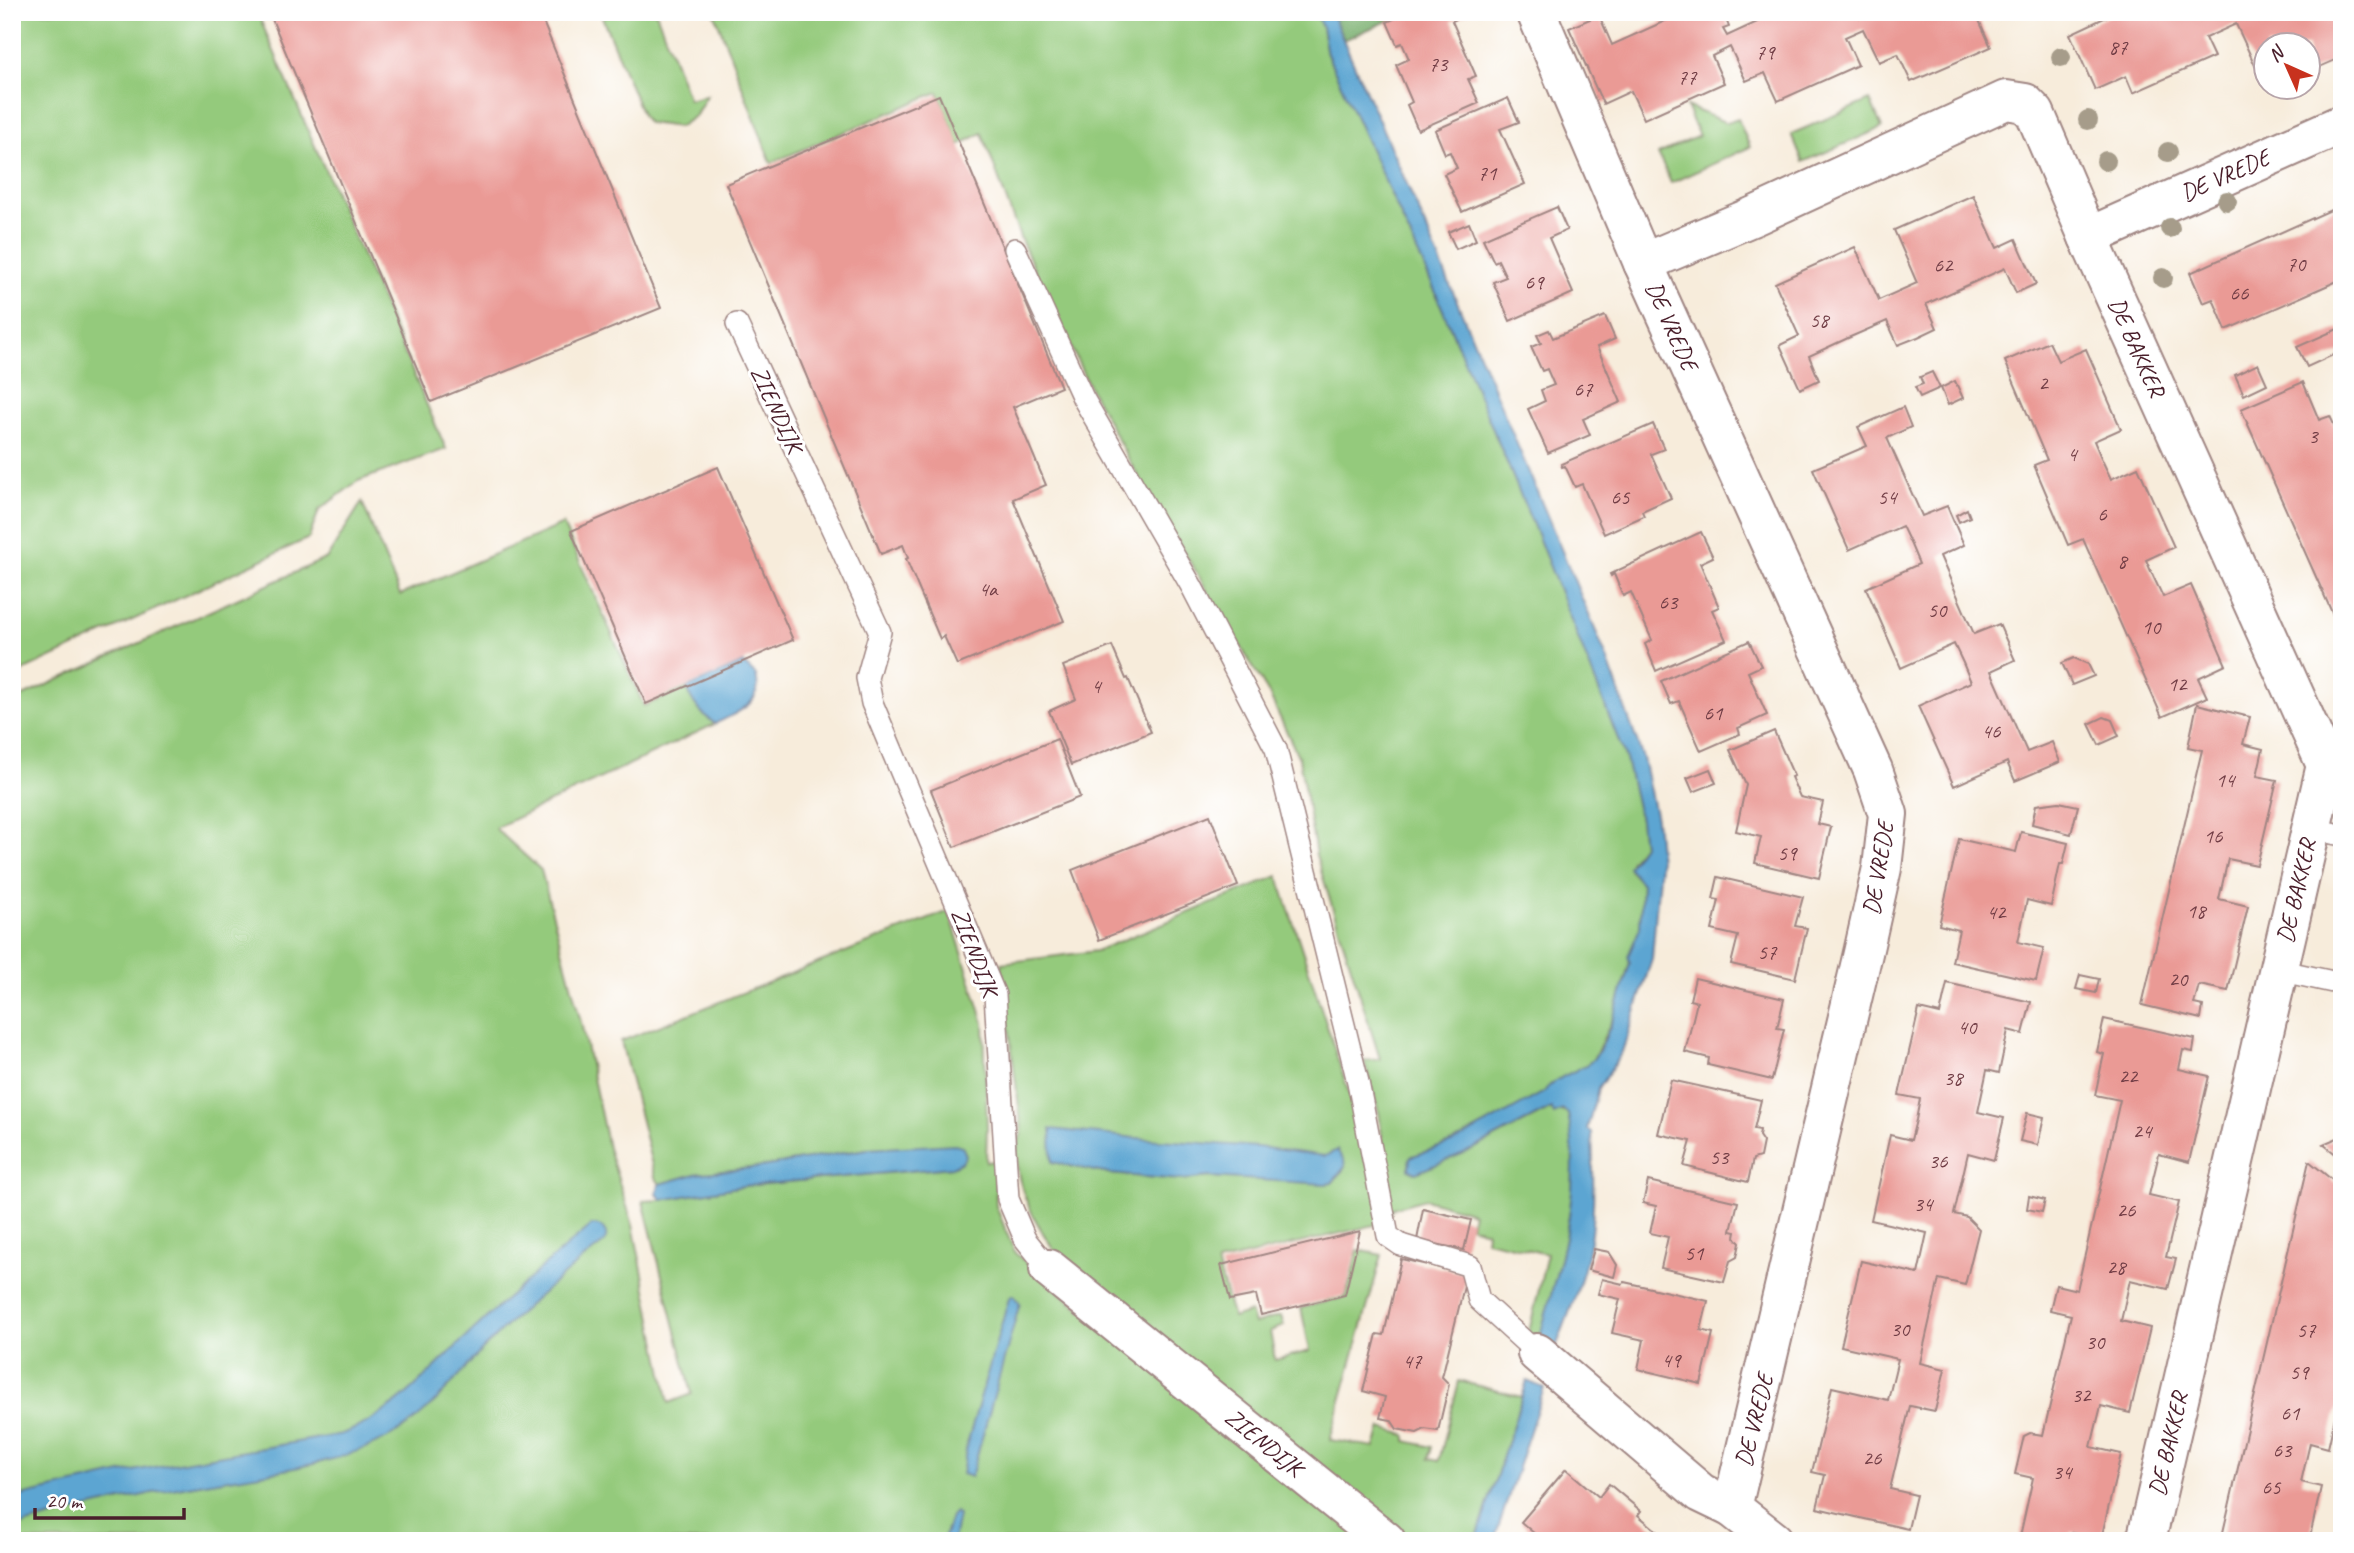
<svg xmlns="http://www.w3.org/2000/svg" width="2354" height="1553" font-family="Caveat,sans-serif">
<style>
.green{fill:#94ca7c;stroke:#6f7454;stroke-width:2;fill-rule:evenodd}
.forest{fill:#77ae6c;stroke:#60664c;stroke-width:2}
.water{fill:#5ba5d2;stroke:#52627e;stroke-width:2}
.building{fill:#ea9a95}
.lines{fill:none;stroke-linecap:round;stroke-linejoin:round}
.service-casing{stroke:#a08683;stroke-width:24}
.minor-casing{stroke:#a08683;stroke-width:42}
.service{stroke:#fff;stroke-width:21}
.minor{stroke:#fff;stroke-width:38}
.tree{fill:#a69c8a}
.labels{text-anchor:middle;stroke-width:6;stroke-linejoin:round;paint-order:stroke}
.number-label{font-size:21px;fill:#723e46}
.street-label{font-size:24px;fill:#4a1f2b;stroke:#fff}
</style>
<rect width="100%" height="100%" fill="#fff"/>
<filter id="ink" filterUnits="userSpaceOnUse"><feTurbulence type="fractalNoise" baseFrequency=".0143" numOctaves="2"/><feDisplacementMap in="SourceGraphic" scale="14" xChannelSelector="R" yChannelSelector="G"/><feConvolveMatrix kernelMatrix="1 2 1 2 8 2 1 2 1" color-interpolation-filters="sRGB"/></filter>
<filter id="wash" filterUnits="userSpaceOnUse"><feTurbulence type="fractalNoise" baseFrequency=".00686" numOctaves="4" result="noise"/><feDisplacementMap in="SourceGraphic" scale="28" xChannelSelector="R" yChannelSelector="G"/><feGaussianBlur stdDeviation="1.57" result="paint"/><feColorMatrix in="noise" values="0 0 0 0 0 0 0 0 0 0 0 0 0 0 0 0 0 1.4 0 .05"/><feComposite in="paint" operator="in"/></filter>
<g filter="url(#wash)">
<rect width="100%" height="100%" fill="#f7ecdb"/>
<g class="green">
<polygon points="12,12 257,12 446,449 358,481 319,510 309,538 12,676"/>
<polygon points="600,12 656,12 689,100 707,95 696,115 679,127 648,123 643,117"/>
<path d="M 714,12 L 1315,12 L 1322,27 L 1327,54 L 1432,284 L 1537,534 L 1626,759 L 1640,820 L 1643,845 L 1630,862 L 1629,870 L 1642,884 L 1640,928 L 1614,1016 L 1597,1052 L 1592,1061 L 1551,1085 L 1545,1092 L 1454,1142 L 1410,1157 L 1409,1169 L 1416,1173 L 1471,1150 L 1552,1108 L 1569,1114 C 1584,1199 1558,1264 1538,1344 L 1527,1340 L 1547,1254 L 1486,1240 L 1487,1231 L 1470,1226 L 1473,1213 L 1425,1199 L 1393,1208 L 1387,1222 L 1217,1263 L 1233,1318 L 1250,1312 L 1254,1324 L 1281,1316 L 1284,1326 L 1270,1331 L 1275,1360 L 1310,1351 L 1301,1308 L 1346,1297 L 1358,1250 L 1382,1255 L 1330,1440 L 1375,1447 L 1381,1428 L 1406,1435 L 1406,1441 L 1432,1447 L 1429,1459 L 1439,1461 L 1459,1381 L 1522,1397 L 1476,1541 L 1405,1541 L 1066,1266 C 1040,1233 1003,1174 1022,1132 L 1001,963 L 1096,951 L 1278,876 L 1362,1133 L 1366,1163 L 1386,1165 L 1379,1113 L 1364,1061 L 1380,1059 L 1316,855 L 1299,758 L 1268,692 L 1130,462 L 1090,388 L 1021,240 L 982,133 L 959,145 L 938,92 L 771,163 ZM 1052,1162 L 1342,1171 L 1332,1183 L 1210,1177 L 1181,1180 L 1109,1174 Z"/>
<polygon points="1870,100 1882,128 1803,162 1791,134"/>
<polygon points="1686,106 1727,123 1738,119 1750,147 1671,183 1658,154 1699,136"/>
<path d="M 362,502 L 400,595 L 563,524 L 644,706 L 687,688 C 693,705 701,713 715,724 L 495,828 L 541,870 L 581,1022 L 608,1148 L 633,1225 L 669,1403 L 692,1394 L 643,1201 L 662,1200 L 743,1186 L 952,1167 L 866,1149 L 761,1167 L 695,1174 L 660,1184 L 655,1177 L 621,1041 L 949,911 L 984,1023 L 987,1127 L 986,1162 L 995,1161 L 996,1206 L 1015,1253 L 1056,1289 L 1370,1541 L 12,1541 L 12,701 L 327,558 Z"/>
</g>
<polygon class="forest" points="1331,12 1408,12 1344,40"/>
<g class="water">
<path d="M 1315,12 L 1331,12 L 1424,223 L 1605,653 L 1643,758 L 1656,819 L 1660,863 L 1652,959 L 1622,1052 L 1598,1089 L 1587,1129 L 1592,1132 C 1593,1172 1596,1213 1588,1252 C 1581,1285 1567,1318 1555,1350 L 1538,1344 C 1558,1264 1584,1198 1568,1114 L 1563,1110 L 1554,1114 L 1551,1108 L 1471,1150 L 1416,1173 L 1409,1169 L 1410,1157 L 1454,1142 L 1544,1092 C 1553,1078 1576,1072 1589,1063 C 1607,1050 1623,985 1630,963 L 1628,956 L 1640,928 L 1642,884 L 1628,867 L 1643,845 L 1640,820 L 1626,759 L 1537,534 L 1432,284 L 1327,54 L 1322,27 Z"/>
<path d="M 743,663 L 756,675 C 764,705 737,712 715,724 C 701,713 693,705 687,688 Z"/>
<polygon points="1051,1129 1147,1139 1258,1147 1325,1156 1337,1150 1344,1161 1345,1167 1332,1183 1325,1184 1210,1177 1181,1180 1109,1174 1052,1162"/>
<polygon points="955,1144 962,1146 966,1155 962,1162 952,1167 743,1186 662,1200 656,1193 660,1184 695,1174 761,1167 866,1149"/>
<path d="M 592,1225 C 603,1225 609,1231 605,1242 C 563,1274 522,1309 485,1347 C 457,1376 433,1410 398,1432 C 339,1468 255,1473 188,1486 C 129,1497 70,1512 12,1528 L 12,1498 L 121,1473 L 342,1434 C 392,1416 430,1371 468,1335 C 508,1297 549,1260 592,1225 Z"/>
<polygon points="1013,1295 1020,1303 971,1477 962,1474 967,1444 1009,1298"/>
<polygon points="1527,1381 1544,1388 1494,1541 1476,1541"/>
<polygon points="955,1512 958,1515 953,1541 943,1541 951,1516"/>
</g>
<g id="blocks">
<g class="building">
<polygon points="269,12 539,12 661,308 431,402"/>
<polygon points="1409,12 1471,12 1452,21 1476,76 1468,79 1479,103 1418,130 1407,105 1412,102 1396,65 1409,59 1402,43 1397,45 1387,22"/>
<polygon points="1685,12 1723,12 1729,27 1723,29 1727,36 1779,12 1857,12 1860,18 1872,12 1993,12 1978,18 1991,47 1911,82 1898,54 1879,62 1863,29 1845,37 1858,65 1778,101 1765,73 1746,81 1730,47 1712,56 1724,83 1644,119 1631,91 1603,104 1569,28 1599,15 1612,45"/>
<polygon points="2117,12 2342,12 2342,57 2308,72 2308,46 2266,46 2266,70 2259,74 2236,24 2205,38 2214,57 2133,93 2126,76 2095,90 2070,34"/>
<polygon points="939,95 1061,387 1013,407 1046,485 1013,499 1064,621 957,665 944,636 940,639 906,559 908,558 903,545 881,554 726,184"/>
<polygon points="1508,98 1519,122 1500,129 1525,184 1462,212 1444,174 1457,168 1450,152 1445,154 1435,130"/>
<polygon points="1973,195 1997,248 2016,239 2036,284 2016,293 2005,268 1926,304 1937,328 1918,337 1898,345 1887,321 1848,338 1809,356 1819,380 1800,389 1780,345 1799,336 1775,283 1855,247 1879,300 1917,283 1894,230"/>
<polygon points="2342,205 2342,279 2226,330 2213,299 2203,303 2190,273"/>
<polygon points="1557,207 1567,230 1549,238 1573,293 1510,321 1493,282 1506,277 1498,260 1494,262 1483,239"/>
<polygon points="1469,223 1476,240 1456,249 1448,232"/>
<polygon points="1605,316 1615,339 1597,347 1621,402 1583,419 1590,435 1548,453 1528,409 1545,401 1541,390 1554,385 1547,369 1542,371 1531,347 1541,343 1537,335 1549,330 1553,338"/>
<polygon points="2340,328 2342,351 2307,367 2297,347"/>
<polygon points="2049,342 2058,361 2086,349 2121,429 2094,441 2102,460 2111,479 2138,467 2174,547 2146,560 2154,578 2163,597 2191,585 2226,665 2198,678 2207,697 2162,717 2083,539 2068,545 2034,465 2047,460 2005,361"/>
<polygon points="2258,364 2267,384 2244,395 2235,375"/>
<polygon points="1932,372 1940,388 1920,397 1915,387 1923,384 1920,377"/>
<polygon points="1955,381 1963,398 1948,405 1941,388"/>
<polygon points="2303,382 2319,420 2330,416 2342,442 2342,454 2336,456 2342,470 2342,635 2241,409"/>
<polygon points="1903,407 1911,427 1887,438 1922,516 1947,506 1964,545 1940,556 1974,634 1999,624 2015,660 1991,671 2027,752 2052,742 2060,762 2015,781 2007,762 1954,786 1918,706 1971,682 1963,663 1954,644 1901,668 1866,588 1919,564 1911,545 1902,526 1849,550 1813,469 1867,446 1858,427"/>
<polygon points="1653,424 1664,449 1651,454 1671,498 1642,511 1644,516 1604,534 1582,484 1575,487 1565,466 1562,467 1561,464"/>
<polygon points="718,467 793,640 646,704 571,531"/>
<polygon points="1967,509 1970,517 1959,522 1956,515"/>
<polygon points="1701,532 1713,557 1700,563 1719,607 1712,610 1726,640 1656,671 1645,644 1652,640 1631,592 1623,596 1614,574 1611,576 1610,574"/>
<polygon points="1749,641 1761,666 1748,672 1767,715 1738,728 1740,734 1701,751 1679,701 1671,704 1661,681"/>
<polygon points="1112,646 1126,679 1128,678 1151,732 1071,765 1049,711 1076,699 1063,666"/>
<polygon points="2074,658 2088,664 2094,676 2072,685 2062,663"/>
<polygon points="2197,704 2250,717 2243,744 2263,749 2257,776 2277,780 2257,865 2228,859 2219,899 2248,906 2228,991 2199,985 2194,1004 2203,1006 2201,1019 2142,1005 2202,750 2188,747"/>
<polygon points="2104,717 2112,720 2119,736 2099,745 2089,724"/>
<polygon points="1774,731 1794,776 1791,777 1800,797 1823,802 1818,824 1831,827 1819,878 1755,863 1761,837 1736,831 1746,785 1730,750"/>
<polygon points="1057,739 1080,797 954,847 931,790"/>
<polygon points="1710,769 1716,783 1693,792 1687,778"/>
<polygon points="2059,802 2078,806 2071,834 2032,824 2036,805"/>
<polygon points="1210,815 1238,886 1099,940 1072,870"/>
<polygon points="2021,832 2068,843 2063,864 2060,864 2051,906 2027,900 2018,942 2044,948 2036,981 1952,962 1959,930 1939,925 1959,839 2016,852"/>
<polygon points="1718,877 1803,897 1795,926 1807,928 1795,979 1731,964 1738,936 1712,930 1719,900 1713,899"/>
<polygon points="2080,975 2099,979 2096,993 2076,989"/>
<polygon points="1695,978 1784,999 1777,1028 1784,1029 1772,1080 1708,1065 1709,1058 1685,1052 1697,1002 1690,1000"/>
<polygon points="1947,983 2031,1002 2023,1034 2008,1030 1999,1073 1987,1070 1978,1112 2004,1118 1994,1160 1968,1153 1954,1214 1967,1217 1979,1229 1965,1285 1939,1279 1920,1363 1945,1369 1935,1411 1910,1406 1890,1489 1916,1495 1908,1529 1817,1508 1825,1475 1812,1472 1832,1387 1888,1400 1898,1359 1841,1346 1861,1261 1918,1274 1927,1233 1871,1220 1890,1135 1911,1140 1916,1120 1920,1099 1899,1095 1919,1009 1940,1014"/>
<polygon points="2104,1019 2195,1039 2193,1052 2183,1050 2179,1069 2209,1076 2189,1162 2159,1154 2149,1195 2179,1202 2166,1257 2176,1259 2168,1289 2130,1280 2121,1321 2150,1328 2130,1413 2101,1406 2096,1426 2091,1447 2121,1454 2101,1539 2072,1532 2069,1541 2019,1541 2033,1478 2015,1474 2024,1436 2030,1433 2043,1435 2071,1315 2050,1310 2056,1285 2077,1290 2120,1100 2095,1095 2104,1054 2097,1052"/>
<polygon points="1671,1080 1761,1100 1754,1129 1760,1130 1759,1136 1763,1142 1760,1157 1753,1159 1748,1182 1684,1166 1691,1141 1658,1134"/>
<polygon points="2027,1113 2044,1117 2038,1145 2020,1141"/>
<polygon points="2342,1136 2342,1159 2323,1144"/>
<polygon points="2309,1161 2342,1188 2342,1307 2337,1326 2342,1327 2342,1387 2328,1448 2310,1443 2301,1482 2321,1487 2309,1541 2221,1541"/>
<polygon points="1648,1181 1738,1202 1731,1231 1736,1232 1735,1237 1740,1243 1737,1257 1730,1261 1724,1282 1661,1268 1668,1237 1650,1233 1656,1206 1643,1203"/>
<polygon points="2029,1196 2045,1200 2042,1212 2027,1209"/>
<polygon points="1423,1209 1471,1220 1464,1250 1417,1240"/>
<polygon points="1360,1231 1345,1295 1261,1315 1256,1295 1230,1300 1221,1265"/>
<polygon points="1594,1249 1609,1252 1617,1265 1614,1277 1588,1270"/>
<polygon points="1401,1259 1467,1274 1442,1377 1449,1384 1438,1431 1425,1429 1417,1433 1397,1429 1391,1420 1380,1418 1385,1397 1363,1391 1377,1334 1384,1335"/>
<polygon points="1602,1279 1623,1284 1624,1282 1708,1301 1701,1330 1713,1333 1701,1384 1638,1369 1644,1340 1612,1333 1620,1299 1598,1294"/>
<polygon points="1566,1469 1599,1497 1609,1484 1641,1511 1638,1515 1663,1536 1659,1541 1543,1541 1521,1522"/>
</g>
</g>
</g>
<g filter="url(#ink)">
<use href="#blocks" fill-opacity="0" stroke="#a08683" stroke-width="2"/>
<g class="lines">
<g class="service-casing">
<g id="service">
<polyline points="1015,249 1083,398 1192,587 1276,749 1358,1082 1388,1236 1401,1245 1470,1266 1479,1300 1537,1353"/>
<polyline points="737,324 880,632 867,678 872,703 995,995 1008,1199 1025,1239 1049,1269"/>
<polyline points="2310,829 2342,835"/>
<polyline points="2278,970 2342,984"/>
</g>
</g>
<g class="minor-casing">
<g id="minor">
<polyline points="1536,12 1643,263 1873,770 1888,814 1882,868 1863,953 1732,1508 1774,1541"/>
<polyline points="2088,237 2326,765 2146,1541"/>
<polyline points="1643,263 1754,216 2006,100 2025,103 2035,113 2088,237 2342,124"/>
<polyline points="1049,1269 1386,1541"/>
<polyline points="1537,1353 1701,1493 1732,1508"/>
</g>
</g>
<use href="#service" class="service"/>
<use href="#minor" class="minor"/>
</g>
<g class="tree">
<circle cx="2061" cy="57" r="10"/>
<circle cx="2088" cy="120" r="10"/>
<circle cx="2168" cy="152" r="10"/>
<circle cx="2106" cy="161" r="10"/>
<circle cx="2227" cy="201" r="10"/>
<circle cx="2170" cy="228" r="10"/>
<circle cx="2163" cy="278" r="10"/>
</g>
</g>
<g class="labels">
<g class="number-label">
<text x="2118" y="54">87</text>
<text x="1765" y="59">79</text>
<text x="1438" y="71">73</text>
<text x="1687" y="84">77</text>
<text x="1487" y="180">71</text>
<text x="2296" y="271">70</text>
<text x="1943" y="272">62</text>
<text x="1534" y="289">69</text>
<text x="2239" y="300">66</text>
<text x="1819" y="327">58</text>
<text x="2043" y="390">2</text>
<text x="1583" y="396">67</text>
<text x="2313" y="443">3</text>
<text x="2072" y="461">4</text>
<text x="1620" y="504">65</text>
<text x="1887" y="504">54</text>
<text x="2102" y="521">6</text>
<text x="2122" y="568">8</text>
<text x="988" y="596">4a</text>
<text x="1668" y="609">63</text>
<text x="1937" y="617">50</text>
<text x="2151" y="634">10</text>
<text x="2177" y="691">12</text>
<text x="1096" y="693">4</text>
<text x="1713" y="720">61</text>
<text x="1991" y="738">46</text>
<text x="2225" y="787">14</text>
<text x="2213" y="843">16</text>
<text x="1787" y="860">59</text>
<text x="2196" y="918">18</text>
<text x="1996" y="919">42</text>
<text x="1767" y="959">57</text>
<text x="2178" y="986">20</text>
<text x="1967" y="1034">40</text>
<text x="2128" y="1083">22</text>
<text x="1953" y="1085">38</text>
<text x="2142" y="1138">24</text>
<text x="1719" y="1164">53</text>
<text x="1938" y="1168">36</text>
<text x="1923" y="1211">34</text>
<text x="2126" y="1217">26</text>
<text x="1694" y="1260">51</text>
<text x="2116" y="1274">28</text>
<text x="1900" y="1336">30</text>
<text x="2306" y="1337">57</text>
<text x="2095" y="1349">30</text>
<text x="1671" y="1367">49</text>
<text x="1412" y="1368">47</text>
<text x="2299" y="1379">59</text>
<text x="2081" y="1402">32</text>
<text x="2290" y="1420">61</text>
<text x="2282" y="1457">63</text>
<text x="1872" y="1465">26</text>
<text x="2062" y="1479">34</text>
<text x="2271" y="1494">65</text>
</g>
<g class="street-label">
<text transform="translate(2225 175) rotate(-24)" y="8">DE VREDE</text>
<text transform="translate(1672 326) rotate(66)" y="8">DE VREDE</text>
<text transform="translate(2137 347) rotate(66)" y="8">DE BAKKER</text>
<text transform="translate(777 409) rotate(65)" y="8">ZIENDIJK</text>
<text transform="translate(1878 868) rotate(-81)" y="8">DE VREDE</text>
<text transform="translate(2296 891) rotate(-77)" y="8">DE BAKKER</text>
<text transform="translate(975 952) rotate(69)" y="8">ZIENDIJK</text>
<text transform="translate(1754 1420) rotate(-76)" y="8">DE VREDE</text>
<text transform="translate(1264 1442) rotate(39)" y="8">ZIENDIJK</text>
<text transform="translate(2168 1444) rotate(-77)" y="8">DE BAKKER</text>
</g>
</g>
<rect width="2354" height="1553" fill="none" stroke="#fff" stroke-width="42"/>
<g transform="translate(2287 66) rotate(315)"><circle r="33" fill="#ffffff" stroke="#b7a5aa" stroke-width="2"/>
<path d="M0-5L12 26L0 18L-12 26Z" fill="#c8321e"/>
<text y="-10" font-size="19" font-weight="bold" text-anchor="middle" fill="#4a1f2b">N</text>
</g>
<path d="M35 1508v10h149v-10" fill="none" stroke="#4a1f2b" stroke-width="3.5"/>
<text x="46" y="1508" font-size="21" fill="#4a1f2b" stroke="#ffffff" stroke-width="5" paint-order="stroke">20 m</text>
</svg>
